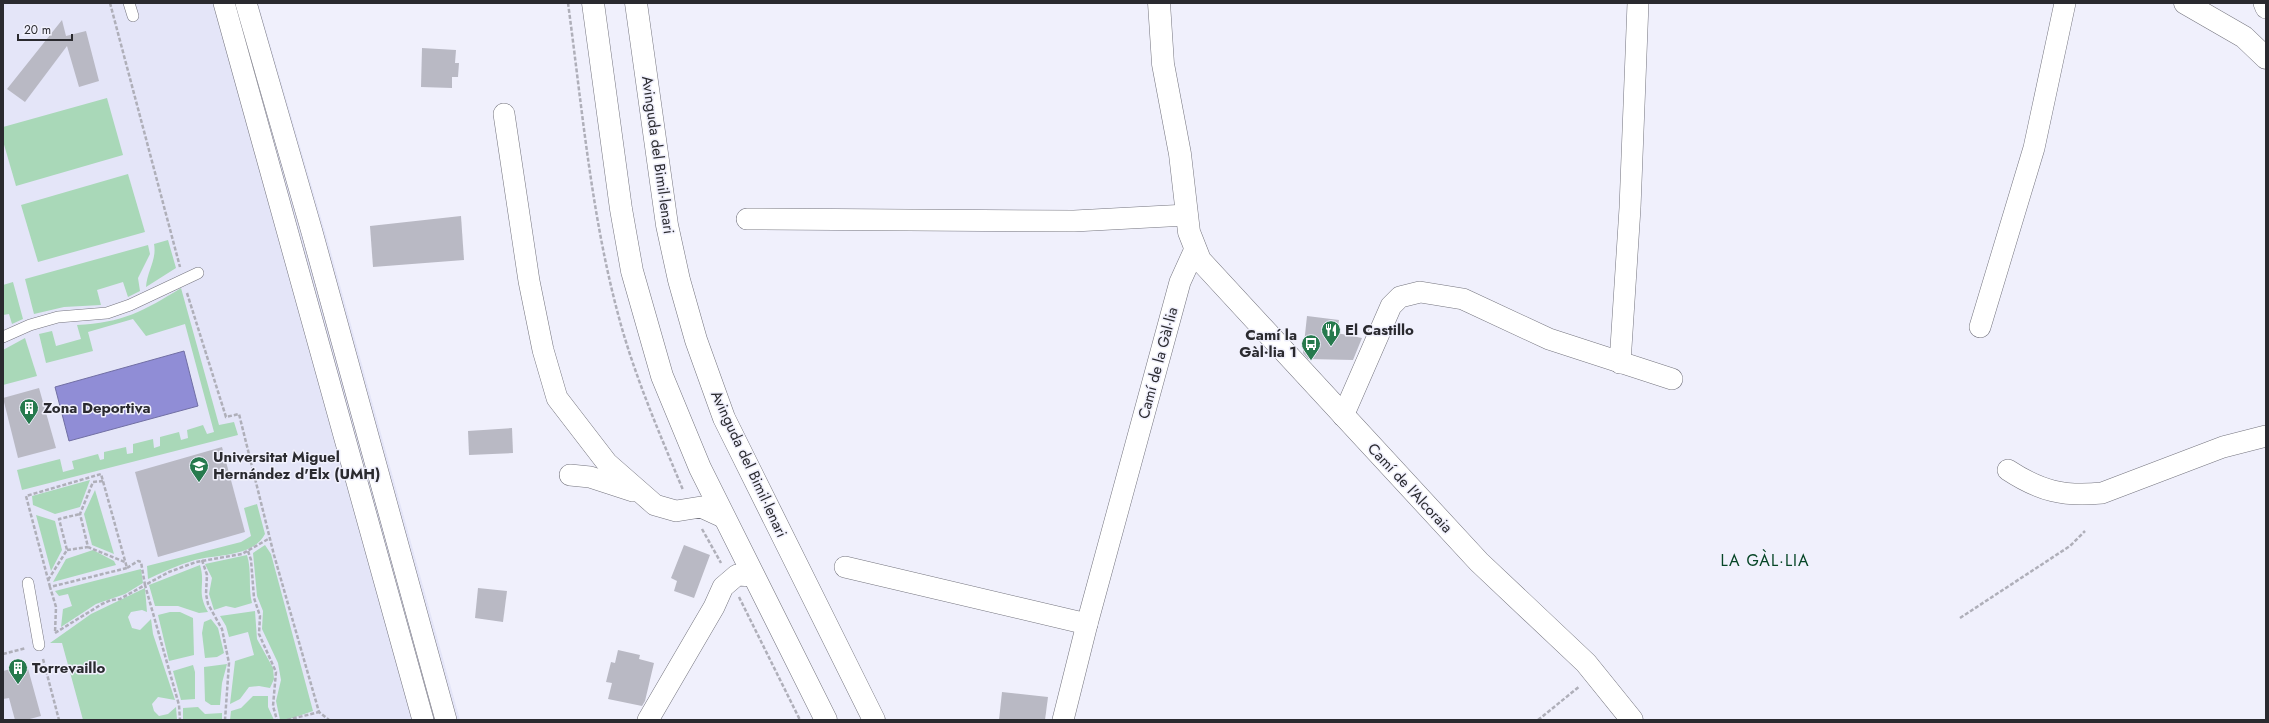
<svg xmlns="http://www.w3.org/2000/svg" width="2269" height="723" font-family="Jost,sans-serif">
<style>
.built{fill:#e4e5f8}
.green{fill:#a9d8b8}
.water{fill:#908dd6;stroke:#716fa4}
.building{fill:#b9b9c4}
.lines{fill:none;stroke-linecap:round;stroke-linejoin:round}
.lane-casing{stroke:#74747e;stroke-width:12}
.street-casing{stroke:#74747e;stroke-width:22}
.secondary-casing{stroke:#74747e;stroke-width:23}
.primary-casing{stroke:#74747e;stroke-width:23}
.path{stroke:#afafb9;stroke-width:2.5;stroke-dasharray:4 2;stroke-linecap:butt}
.lane{stroke:#fff;stroke-width:11}
.street{stroke:#fff;stroke-width:21}
.secondary{stroke:#fff;stroke-width:22}
.primary{stroke:#fff;stroke-width:22}
.labels{text-anchor:middle;stroke-width:3;stroke-linejoin:round;paint-order:stroke}
.street-label{font-size:15px;fill:#2a2a2f;stroke:#f0f0fc}
.poi-label{font-size:15px;font-weight:bold;fill:#2a2a2f;stroke:#f0f0fc;text-anchor:start}
.neighbourhood-label{font-size:16px;letter-spacing:1px;fill:#074627;stroke:#f0f0fc}
</style>
<rect width="100%" height="100%" fill="#f0f0fc"/>
<polygon class="built" points="3,3 258,3 329,245 460,720 3,720"/>
<g class="green">
<polygon points="107,98 123,155 16,186 3,141 3,127"/>
<polygon points="128,174 145,232 38,262 21,205"/>
<path d="M 168,240 L 176,268 L 146,287 C 147,271 157,260 154,244 Z"/>
<polygon points="148,245 150,254 138,278 140,291 128,297 123,282 97,290 101,305 64,307 34,314 25,279"/>
<polygon points="13,282 23,319 12,324 9,314 3,315 3,285"/>
<path d="M 181,288 L 219,425 L 234,422 L 238,435 L 22,490 L 17,470 L 60,459 L 63,472 L 74,469 L 72,461 L 98,454 L 100,460 L 104,459 L 104,452 L 126,447 L 127,454 L 133,453 L 133,444 L 153,439 L 154,448 L 160,446 L 160,437 L 179,432 L 181,440 L 188,438 L 187,430 L 203,425 L 207,434 L 214,432 L 185,324 L 146,336 L 133,319 L 88,332 L 93,351 L 46,363 L 39,334 L 52,331 L 56,346 L 81,339 L 77,325 C 122,323 144,311 181,288 Z"/>
<polygon points="25,338 37,376 3,385 3,350"/>
<polygon points="90,480 80,507 55,514 33,505 32,496"/>
<polygon points="95,490 114,554 92,545 84,514"/>
<path d="M 257,504 L 265,534 C 253,557 217,554 195,560 C 178,565 163,572 148,579 L 147,566 L 241,542 L 251,536 L 244,508 Z"/>
<polygon points="36,515 55,521 62,550 51,571"/>
<polygon points="265,545 271,554 313,711 287,720 280,720 276,701 281,680 278,663 262,629 263,611 257,596 253,553"/>
<polygon points="93,550 114,561 116,565 53,582 66,559"/>
<path d="M 247,555 C 252,571 248,587 252,603 L 235,608 L 226,606 L 214,610 L 209,594 L 212,578 L 205,564 Z"/>
<path d="M 200,565 C 206,585 196,591 208,612 L 199,613 L 178,606 L 155,606 L 149,585 Z"/>
<polygon points="141,569 143,583 125,594 96,604 61,627 63,609 72,606 68,594 59,596 55,591"/>
<polygon points="145,588 147,612 142,610 131,612 128,617 132,628 140,630 151,619 153,634 175,700 158,697 152,704 154,711 159,716 168,714 176,707 177,720 83,720 62,643 50,643 91,614"/>
<polygon points="255,611 257,639 273,668 274,679 270,688 259,686 249,687 240,699 230,704 235,661 254,655 248,632 229,637 226,626 220,616"/>
<polygon points="170,612 180,612 193,618 194,655 169,661 158,615"/>
<polygon points="211,619 218,628 224,653 217,657 205,658 202,633 204,622"/>
<polygon points="227,664 222,683 220,705 211,705 205,701 204,667"/>
<polygon points="193,665 195,672 195,699 181,700 173,671"/>
<polygon points="253,696 268,696 268,707 274,720 230,720 231,711 241,708"/>
<polygon points="198,707 205,714 222,713 222,720 183,720 183,708"/>
</g>
<polygon class="water" points="184,351 198,406 69,441 55,387"/>
<g class="building">
<polygon points="62,20 66,36 86,31 99,81 79,87 67,46 25,102 7,89"/>
<polygon points="422,48 456,50 455,63 459,63 458,77 452,77 452,88 421,87"/>
<polygon points="461,216 464,260 373,267 370,226"/>
<polygon points="1307,316 1339,320 1337,333 1362,338 1353,360 1308,359 1303,353"/>
<polygon points="39,388 56,448 18,458 3,398"/>
<polygon points="512,428 513,453 469,455 468,431"/>
<polygon points="222,447 245,532 158,557 135,472"/>
<polygon points="684,545 710,555 694,598 674,591 677,581 671,578"/>
<polygon points="478,588 507,591 503,622 475,618"/>
<polygon points="618,650 640,655 639,659 654,663 645,701 642,706 608,699 612,683 606,682 611,662 615,663"/>
<polygon points="27,665 41,716 26,720 15,720 9,698 3,699 3,671"/>
<polygon points="1002,692 1048,697 1045,720 999,720"/>
</g>
<g class="lines">
<g class="lane-casing">
<g id="lane">
<polyline points="129,3 133,16"/>
<polyline points="3,337 30,325 58,317 107,313 130,305 198,273"/>
<polyline points="28,583 39,645"/>
</g>
</g>
<g class="street-casing">
<g id="street">
<polyline points="224,3 423,720"/>
<polyline points="246,3 312,232 446,720"/>
<polyline points="2264,3 2266,8"/>
<polyline points="504,114 529,281 543,350 557,398 607,463 655,505 676,511 701,507 725,518"/>
<polyline points="747,219 1074,221 1187,215"/>
<polyline points="1980,327 2034,148 2065,3"/>
<polyline points="1620,363 1630,208 1638,3"/>
<polyline points="1343,416 1391,306 1400,297 1420,292 1463,299 1549,339 1672,379"/>
<path d="M 2008,470 C 2040,491 2064,497 2102,493 L 2223,447 L 2266,436"/>
<polyline points="570,475 590,477 633,491"/>
<polyline points="845,567 1087,624"/>
<polyline points="648,720 714,607 723,587 737,575 754,576"/>
<polyline points="1063,720 1087,624 1180,282 1195,249"/>
</g>
</g>
<g class="secondary-casing">
<g id="secondary">
<polyline points="1159,3 1163,64 1180,154 1189,232 1200,260 1479,562 1586,663 1632,720"/>
<polyline points="2185,3 2244,37 2266,58"/>
</g>
</g>
<g class="primary-casing">
<g id="primary">
<polyline points="593,3 621,209 632,271 662,376 700,468 826,720"/>
<polyline points="636,3 667,225 679,280 696,340 724,418 874,720"/>
</g>
</g>
<g class="path">
<polyline points="110,3 180,267"/>
<path d="M 568,3 C 582,107 591,213 618,314 C 634,375 659,432 683,490"/>
<polyline points="187,293 226,417 239,414 274,555 319,712 329,720"/>
<polyline points="103,481 93,482 80,514 88,547 125,562"/>
<polyline points="702,529 721,563"/>
<polyline points="67,550 88,547"/>
<polyline points="248,551 251,560 254,598 260,616 259,634 276,672 273,706 277,720"/>
<polyline points="202,560 207,575 206,594 208,604 222,629 229,663 225,720"/>
<polyline points="127,568 138,561 141,562 145,585 169,572 196,562 242,554 270,538"/>
<polyline points="48,580 67,550 59,519 80,514"/>
<polyline points="50,587 26,496 101,474 127,568 50,587 56,607 55,633"/>
<polyline points="739,597 800,720"/>
<polyline points="1960,618 2070,546 2085,531"/>
<polyline points="55,633 102,604 111,600 120,599 145,585 179,705 180,720"/>
<polyline points="3,654 26,648"/>
<polyline points="43,659 59,720"/>
<polyline points="287,720 319,712"/>
<polyline points="1538,720 1580,686"/>
</g>
<use href="#lane" class="lane"/>
<use href="#street" class="street"/>
<use href="#secondary" class="secondary"/>
<use href="#primary" class="primary"/>
</g>
<defs>
<g id="restaurant-pin" transform="scale(1)"><path d="M0 17L-7.5 6A9.5 9.5 0 1 1 7.5 6Z" fill="#267a4d" stroke="#f0f0fc"/><path d="M-5-6h1v4h1v-4h1v4h1v-4h1v5L-1.5 .5V6h-2V.5L-5-1ZM5-6V6H3V1.5H1.5Q1.5-4 5-6Z" fill="#fff"/></g>
<g id="bus-pin" transform="scale(1)"><path d="M0 17L-7.5 6A9.5 9.5 0 1 1 7.5 6Z" fill="#267a4d" stroke="#f0f0fc"/><path d="M-5-6H5V4H4V6H2V4H-2V6H-4V4H-5ZM-3.5-4V0h7V-4ZM-3.5 1.2v1.5H-2V1.2ZM2 1.2v1.5H3.5V1.2Z" fill="#fff"/></g>
<g id="building-pin" transform="scale(1)"><path d="M0 17L-7.5 6A9.5 9.5 0 1 1 7.5 6Z" fill="#267a4d" stroke="#f0f0fc"/><path d="M-4-6H4V6H1V3H-1V6H-4ZM-2.5-4.3h1.7v1.8h-1.7ZM.8-4.3h1.7v1.8H.8ZM-2.5-1h1.7V.8h-1.7ZM.8-1h1.7V.8H.8Z" fill="#fff"/></g>
<g id="university-pin" transform="scale(1)"><path d="M0 17L-7.5 6A9.5 9.5 0 1 1 7.5 6Z" fill="#267a4d" stroke="#f0f0fc"/><path d="M0-5L7-2L0 1L-7-2ZM-4 1L0 2.5L4 1V4Q0 6-4 4Z" fill="#fff"/></g>
</defs>
<g fill-rule="evenodd">
<use href="#restaurant-pin" x="1331" y="330"/>
<use href="#bus-pin" x="1311" y="344"/>
<use href="#building-pin" x="29" y="408"/>
<use href="#university-pin" x="199" y="466"/>
<use href="#building-pin" x="18" y="668"/>
</g>
<g class="labels">
<g class="street-label">
<text transform="translate(658 155) rotate(82)" y="5">Avinguda del Bimil·lenari</text>
<text transform="translate(1158 363) rotate(-75)" y="5">Camí de la Gàl·lia</text>
<text transform="translate(749 464) rotate(65)" y="5">Avinguda del Bimil·lenari</text>
<text transform="translate(1410 488) rotate(47)" y="5">Camí de l'Alcoraia</text>
</g>
<g class="poi-label">
<text x="1345" y="335">El Castillo</text>
<text x="1297" y="340" text-anchor="end">Camí la<tspan x="1297" dy="17">Gàl·lia 1</tspan></text>
<text x="43" y="413">Zona Deportiva</text>
<text x="213" y="462">Universitat Miguel<tspan x="213" dy="17">Hernández d'Elx (UMH)</tspan></text>
<text x="32" y="673">Torrevaillo</text>
</g>
<g class="neighbourhood-label">
<text x="1765" y="566">LA GÀL·LIA</text>
</g>
</g>
<rect width="2269" height="723" fill="none" stroke="#2a2a2f" stroke-width="8"/>
<path d="M18 34v6h54v-6" fill="none" stroke="#2a2a2f" stroke-width="2"/>
<text x="24" y="34" font-size="12" fill="#2a2a2f" stroke="#f0f0fc" stroke-width="3" paint-order="stroke">20 m</text>
</svg>
